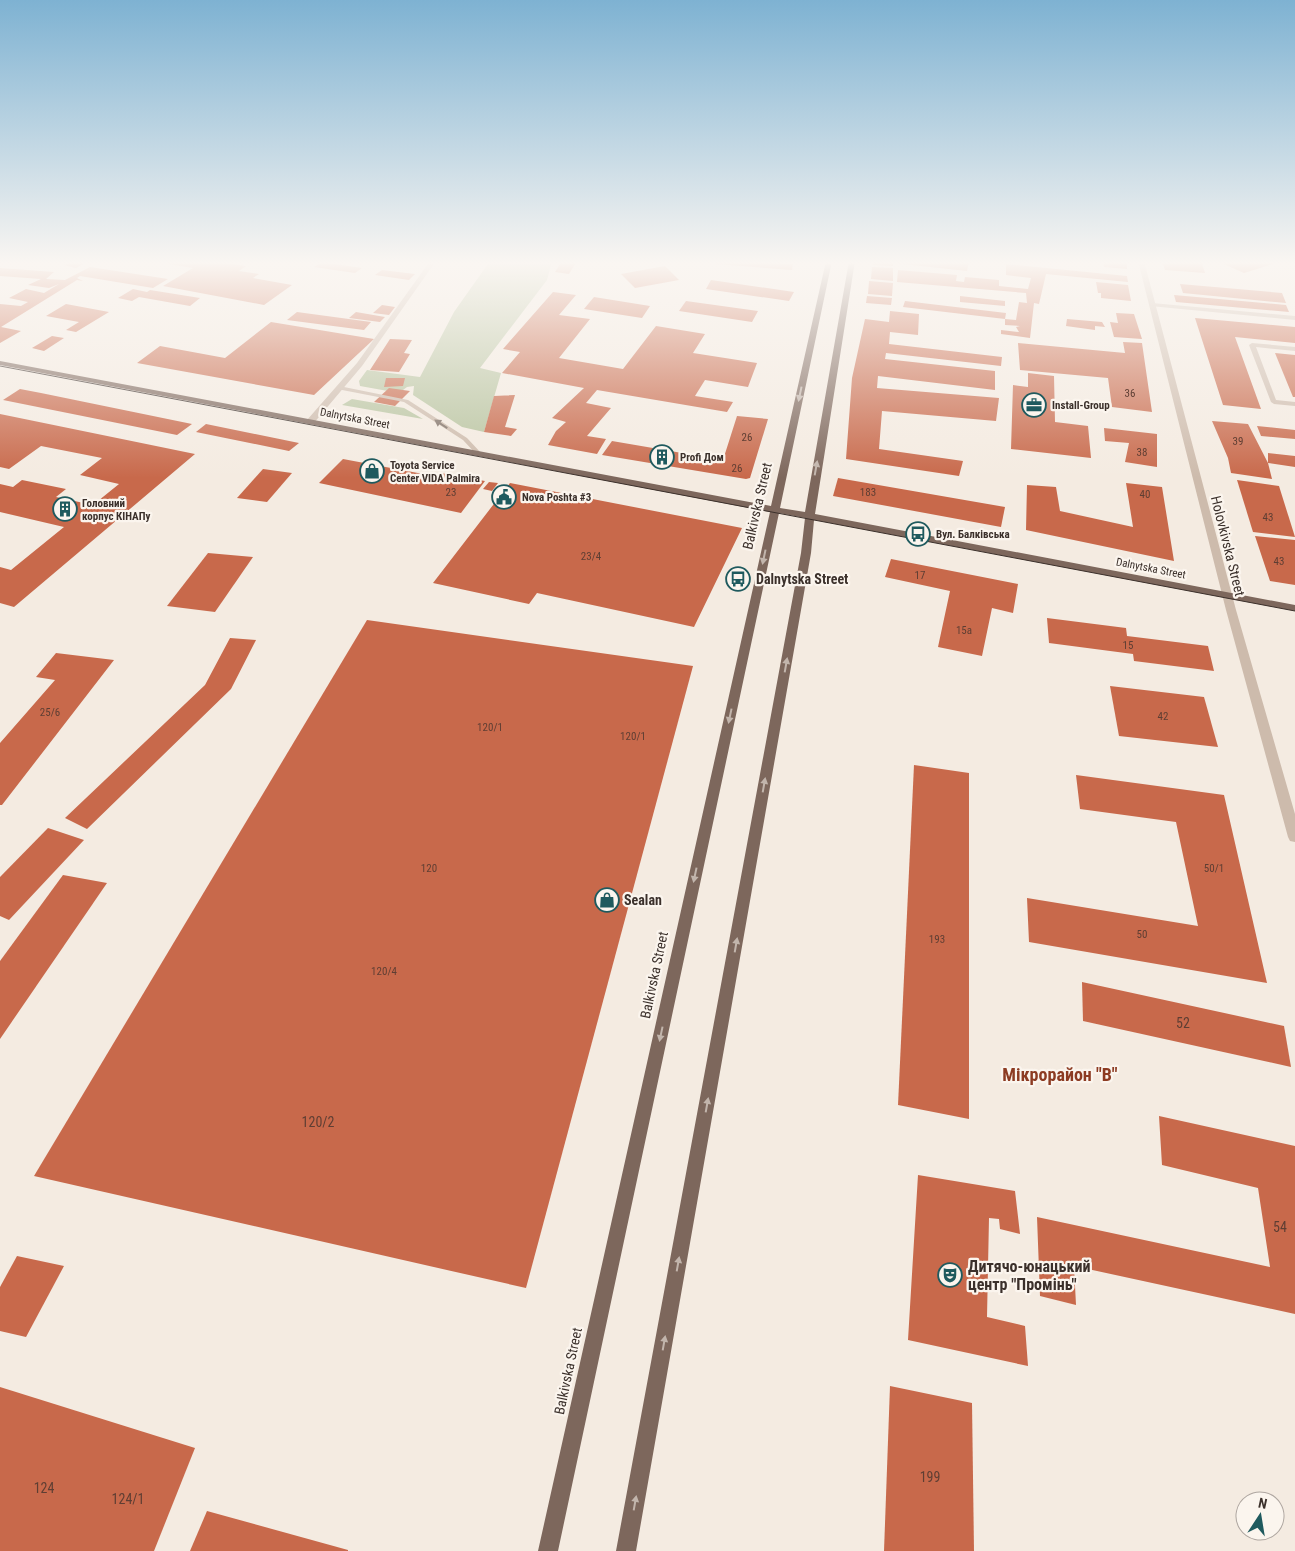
<svg xmlns="http://www.w3.org/2000/svg" width="1295" height="1551" font-family="'Roboto Condensed',sans-serif">
<style>
.green{fill:#b8c4a0}
.building{fill:#c8694b}
.lines{fill:none;stroke-linecap:round;stroke-linejoin:round}
.lane{fill:#cdbbac;fill-rule:evenodd}
.street{fill:#cdbbac;fill-rule:evenodd}
.primary{fill:#7d675c;fill-rule:evenodd}
.tram{stroke:#3b302b;stroke-width:1}
.oneway{fill:#c2b5ac}
.oneway2{fill:#7d6f65}
.labels{text-anchor:middle;stroke-width:4.5;stroke-linejoin:round;paint-order:stroke}
.number-label{font-size:11px;fill:#5e3e33}
.far-poi-label{font-size:11px;font-weight:bold;fill:#3b302b;stroke:#fbf5ee;text-anchor:start}
.far-street-label{font-size:11px;fill:#3b302b;stroke:#fbf5ee}
.street-label{font-size:14px;fill:#3b302b;stroke:#fbf5ee}
.poi-label{font-size:14px;font-weight:bold;fill:#3b302b;stroke:#fbf5ee;text-anchor:start}
.near-number-label{font-size:14px;fill:#5e3e33}
.near-poi-label{font-size:16px;font-weight:bold;fill:#3b302b;stroke:#fbf5ee;text-anchor:start}
.near-neighbourhood-label{font-size:18px;font-weight:bold;fill:#8c3b22;stroke:#fbf5ee}
</style>
<rect width="100%" height="100%" fill="#f4ebe1"/>
<g class="green">
<polygon points="490,261 552,261 547,280 480,368 501,373 484,432 462,427 413,395 414,386 407,387 399,393 360,386 359,381 367,370 420,377 454,312"/>
<polygon points="352,399 404,408 423,419 342,405"/>
</g>
<g class="building">
<polygon points="73,261 89,261 76,268 64,265"/>
<polygon points="150,261 214,261 246,266 239,271 259,274 253,278 292,285 264,305 163,286 193,268"/>
<polygon points="562,261 577,261 569,274 555,272"/>
<polygon points="716,261 743,261 793,264 792,270 715,264"/>
<polygon points="874,261 969,261 967,271 893,263 893,266 873,265"/>
<polygon points="1103,261 1127,263 1127,269 1104,267"/>
<polygon points="1162,261 1201,261 1205,273 1165,270"/>
<polygon points="1217,261 1282,261 1244,273"/>
<polygon points="322,262 362,268 355,273 314,267"/>
<polygon points="1006,264 1127,276 1128,282 1046,274 1039,304 1034,303 1030,338 1001,334 1001,330 1019,332 1016,327 1020,326 1005,325 1005,319 1016,320 1019,302 1027,303 1026,293 897,282 898,270 957,275 956,281 964,282 965,277 999,280 999,286 1028,289 1031,278 1006,275"/>
<polygon points="665,266 679,280 635,288 621,274"/>
<polygon points="90,267 168,279 153,288 80,276 77,278 83,281 77,280 1,327 21,331 0,343 0,304 21,306 28,302 9,298 26,289 44,293 59,284 49,288 28,285 41,279 0,276 0,268 54,272 46,279 65,280"/>
<polygon points="872,267 893,268 893,281 871,279"/>
<polygon points="382,270 415,274 409,280 375,275"/>
<polygon points="711,280 794,292 789,301 706,289"/>
<polygon points="869,281 893,283 892,296 868,294"/>
<polygon points="1096,282 1128,285 1131,301 1101,298 1101,293 1098,293"/>
<polygon points="1180,284 1282,293 1286,303 1183,293"/>
<polygon points="133,289 147,292 150,290 200,298 190,306 139,297 132,301 118,298"/>
<polygon points="553,292 576,295 559,315 590,319 559,358 623,369 656,326 705,334 693,353 757,363 748,387 705,380 695,396 733,402 727,412 597,390 586,403 611,408 587,436 606,439 597,454 548,445 556,431 566,422 552,418 584,388 502,373 520,352 503,349"/>
<polygon points="1174,295 1286,305 1289,312 1176,302"/>
<polygon points="867,296 892,298 891,305 866,303"/>
<polygon points="960,296 1005,301 1005,306 960,302"/>
<polygon points="594,297 650,306 642,318 584,309"/>
<polygon points="686,301 758,311 752,322 679,311"/>
<polygon points="905,301 1006,313 1005,319 903,307"/>
<polygon points="66,304 109,312 76,332 66,330 79,322 46,316"/>
<polygon points="382,305 395,307 389,315 373,313"/>
<polygon points="890,311 919,314 918,335 890,332 889,344 1002,357 1001,366 886,353 885,359 995,371 995,390 878,376 877,388 999,398 996,421 882,411 879,449 963,461 959,476 846,459 852,378 865,319 889,322"/>
<polygon points="297,312 371,322 364,330 287,320"/>
<polygon points="356,312 385,317 380,322 349,318"/>
<polygon points="1116,313 1134,314 1142,339 1114,337 1110,322 1118,323"/>
<polygon points="1195,318 1295,327 1295,343 1235,337 1261,409 1223,405"/>
<polygon points="1067,319 1102,322 1105,327 1095,326 1095,330 1066,326"/>
<polygon points="271,322 374,339 314,395 137,363 160,346 225,358"/>
<polygon points="52,336 64,338 44,351 32,348"/>
<polygon points="390,339 412,340 404,353 410,354 399,372 370,370"/>
<polygon points="1123,342 1142,343 1152,412 1112,407 1108,378 1020,370 1018,343 1125,353"/>
<polygon points="1275,353 1295,355 1295,397 1293,397"/>
<polygon points="1028,373 1054,376 1055,422 1088,426 1091,458 1011,449 1013,385 1028,387"/>
<polygon points="386,378 405,378 403,386 384,387"/>
<polygon points="389,388 410,391 395,406 374,402"/>
<polygon points="20,389 41,393 192,424 177,435 3,400"/>
<polygon points="515,395 505,427 517,429 511,436 484,432 494,396"/>
<polygon points="0,414 195,454 14,607 0,603 0,567 11,570 64,527 0,512 0,484 13,487 22,480 66,489 56,497 93,505 119,484 80,475 102,458 41,446 9,469 0,467"/>
<polygon points="737,416 768,419 750,478 746,479 602,455 612,441 723,460"/>
<polygon points="1212,421 1248,424 1268,463 1268,453 1295,456 1295,467 1268,463 1272,479 1231,473 1228,458"/>
<polygon points="206,424 299,443 289,451 196,432"/>
<polygon points="1257,426 1295,430 1295,439 1261,436"/>
<polygon points="1104,428 1157,434 1157,467 1125,462 1129,443 1105,441"/>
<polygon points="343,459 439,477 441,473 485,481 461,513 319,483"/>
<polygon points="263,469 292,473 267,502 237,498"/>
<polygon points="838,478 1005,507 1001,527 833,496"/>
<polygon points="1237,480 1279,486 1295,537 1253,532"/>
<polygon points="489,482 498,483 492,491 483,489"/>
<polygon points="510,483 742,528 694,627 537,593 529,604 433,583"/>
<polygon points="1126,483 1162,487 1174,561 1026,530 1027,485 1056,487 1060,511 1133,527"/>
<polygon points="1255,536 1295,540 1295,585 1270,581"/>
<polygon points="208,553 253,557 215,612 167,606"/>
<polygon points="891,559 1018,584 1013,613 992,608 982,656 938,647 950,591 885,577"/>
<polygon points="1047,618 1126,628 1127,636 1208,646 1214,671 1134,661 1133,654 1049,643"/>
<polygon points="367,620 693,666 526,1288 34,1176"/>
<polygon points="230,638 256,640 231,689 87,829 65,818 205,685"/>
<polygon points="56,653 114,660 2,805 0,805 0,743 55,680 36,677"/>
<polygon points="1110,686 1204,697 1218,747 1119,736"/>
<polygon points="914,765 969,773 969,1119 898,1105"/>
<polygon points="1076,775 1224,795 1267,983 1029,942 1027,898 1198,926 1176,822 1080,809"/>
<polygon points="48,828 84,840 9,920 0,916 0,877"/>
<polygon points="63,875 107,883 0,1039 0,961"/>
<polygon points="1082,982 1284,1026 1291,1067 1083,1021"/>
<polygon points="1159,1116 1295,1146 1295,1314 1074,1266 1076,1305 1040,1296 1037,1217 1270,1267 1258,1188 1162,1165"/>
<polygon points="918,1175 1015,1191 1020,1234 1000,1229 999,1219 989,1218 987,1317 1025,1326 1028,1366 908,1340"/>
<polygon points="17,1256 64,1266 26,1337 0,1331 0,1287"/>
<polygon points="890,1386 972,1403 974,1551 884,1551"/>
<polygon points="0,1387 195,1448 154,1551 0,1551"/>
<polygon points="207,1511 348,1550 348,1551 190,1551"/>
</g>
<g class="lines">
<g class="lane">
<polygon points="1152,303 1295,316 1295,320 1150,306 1150,304"/>
<polygon points="1252,343 1295,347 1295,351 1256,347 1276,400 1295,402 1295,406 1274,404 1271,402 1249,345"/>
<polygon points="339,386 408,400 467,438 482,454 477,455 463,440 404,402 337,389 336,388"/>
</g>
<g class="street">
<polygon points="430,261 436,261 362,366 313,424 307,424 307,420 357,363"/>
<polygon points="1138,261 1144,261 1236,610 1295,814 1295,842 1290,841 1288,837 1226,610"/>
</g>
<polygon class="primary" points="826,261 832,261 780,508 805,512 849,261 855,261 815,514 1295,605 1295,611 814,520 811,553 636,1551 616,1551 801,553 805,518 779,513 558,1551 538,1551 770,512 0,365 0,361 771,506"/>
<polyline class="tram" points="0,366 1295,611"/>
</g>
<defs><path id="oneway-solid" d="M-6-.8H1V-3.2L6.5 0L1 3.2V.8H-6Z" transform="scale(1.25)"/></defs>
<g class="oneway">
<use href="#oneway-solid" transform="translate(800 394) rotate(102)"/>
<use href="#oneway-solid" transform="translate(816 468) rotate(-80)"/>
<use href="#oneway-solid" transform="translate(764 557) rotate(102)"/>
<use href="#oneway-solid" transform="translate(786 665) rotate(-80)"/>
<use href="#oneway-solid" transform="translate(730 716) rotate(102)"/>
<use href="#oneway-solid" transform="translate(764 785) rotate(-80)"/>
<use href="#oneway-solid" transform="translate(695 875) rotate(102)"/>
<use href="#oneway-solid" transform="translate(736 945) rotate(-80)"/>
<use href="#oneway-solid" transform="translate(661 1034) rotate(102)"/>
<use href="#oneway-solid" transform="translate(707 1105) rotate(-80)"/>
<use href="#oneway-solid" transform="translate(678 1264) rotate(-80)"/>
<use href="#oneway-solid" transform="translate(664 1343) rotate(-80)"/>
<use href="#oneway-solid" transform="translate(635 1503) rotate(-80)"/>
</g>
<use class="oneway2" href="#oneway-solid" transform="translate(441 424) rotate(-147)"/>
<linearGradient id="sky" x2="0" y2="1"><stop stop-color="#7eb2d2"/><stop offset="0.55" stop-color="#faf6f2"/><stop offset="1" stop-color="#faf6f2" stop-opacity="0"/></linearGradient>
<rect width="1295" height="478" fill="url(#sky)"/>
<defs>
<g id="office-ring" transform="scale(1.25)"><circle r="9.5" fill="#fbf5ee" stroke="#1f5a5e" stroke-width="1.5"/><path d="M-6-3h4V-5.5h4V-3h4V5H-6ZM-1-4.5V-3h2v-1.5ZM-6 0V1H6V0Z" fill="#1f5a5e"/></g>
<g id="building-ring" transform="scale(1.25)"><circle r="9.5" fill="#fbf5ee" stroke="#1f5a5e" stroke-width="1.5"/><path d="M-4-6H4V6H1V3H-1V6H-4ZM-2.5-4.3h1.7v1.8h-1.7ZM.8-4.3h1.7v1.8H.8ZM-2.5-1h1.7V.8h-1.7ZM.8-1h1.7V.8H.8Z" fill="#1f5a5e"/></g>
<g id="shop-ring" transform="scale(1.25)"><circle r="9.5" fill="#fbf5ee" stroke="#1f5a5e" stroke-width="1.5"/><path d="M-5-2.5h2.3a2.7 3.5 0 0 1 5.4 0H5L5.5 6h-11ZM-1.5-2.5h3a1.5 2.3 0 0 0-3 0Z" fill="#1f5a5e"/></g>
<g id="civic-ring" transform="scale(1.25)"><circle r="9.5" fill="#fbf5ee" stroke="#1f5a5e" stroke-width="1.5"/><path d="M-.6-6.5H3V-4.5H.6V-3L4-1V1h2V6H-6V1h2V-1L-.6-3ZM-1.2 2.5V6h2.4V2.5Z" fill="#1f5a5e"/></g>
<g id="bus-ring" transform="scale(1.25)"><circle r="9.5" fill="#fbf5ee" stroke="#1f5a5e" stroke-width="1.5"/><path d="M-5-6H5V4H4V6H2V4H-2V6H-4V4H-5ZM-3.5-4V0h7V-4ZM-3.5 1.2v1.5H-2V1.2ZM2 1.2v1.5H3.5V1.2Z" fill="#1f5a5e"/></g>
<g id="theatre-ring" transform="scale(1.25)"><circle r="9.5" fill="#fbf5ee" stroke="#1f5a5e" stroke-width="1.5"/><path d="M-5-5.5Q0-4 5-5.5V0Q5 5 0 6Q-5 5-5 0ZM-3.3-2.5H-1v1.5H-3.3ZM1-2.5H3.3v1.5H1ZM-2.8 1Q0 5.5 2.8 1Z" fill="#1f5a5e"/></g>
</defs>
<g fill-rule="evenodd">
<use href="#office-ring" x="1034" y="405"/>
<use href="#building-ring" x="662" y="457"/>
<use href="#shop-ring" x="372" y="471"/>
<use href="#civic-ring" x="504" y="497"/>
<use href="#building-ring" x="65" y="509"/>
<use href="#bus-ring" x="918" y="534"/>
<use href="#bus-ring" x="738" y="579"/>
<use href="#shop-ring" x="607" y="900"/>
<use href="#theatre-ring" x="950" y="1275"/>
</g>
<g class="labels">
<g class="number-label">
<text x="1130" y="397">36</text>
<text x="747" y="441">26</text>
<text x="1238" y="445">39</text>
<text x="1142" y="456">38</text>
<text x="737" y="472">26</text>
<text x="451" y="496">23</text>
<text x="868" y="496">183</text>
<text x="1145" y="498">40</text>
<text x="1268" y="521">43</text>
<text x="591" y="560">23/4</text>
<text x="1279" y="565">43</text>
<text x="920" y="579">17</text>
<text x="964" y="634">15а</text>
<text x="1128" y="649">15</text>
<text x="50" y="716">25/6</text>
<text x="1163" y="720">42</text>
<text x="490" y="731">120/1</text>
<text x="633" y="740">120/1</text>
<text x="429" y="872">120</text>
<text x="1214" y="872">50/1</text>
<text x="1142" y="938">50</text>
<text x="937" y="943">193</text>
<text x="384" y="975">120/4</text>
</g>
<g class="far-poi-label">
<text x="1052" y="409">Install-Group</text>
<text x="680" y="461">Profi Дом</text>
<text x="390" y="469">Toyota Service<tspan x="390" dy="13">Center VIDA Palmira</tspan></text>
<text x="522" y="501">Nova Poshta #3</text>
<text x="82" y="507">Головний<tspan x="82" dy="13">корпус КІНАПу</tspan></text>
<text x="936" y="538">Вул. Балківська</text>
</g>
<g class="far-street-label">
<text transform="translate(355 418) rotate(11)" y="4">Dalnytska Street</text>
<text transform="translate(1151 568) rotate(11)" y="4">Dalnytska Street</text>
</g>
<g class="street-label">
<text transform="translate(757 506) rotate(-77)" y="5">Balkivska Street</text>
<text transform="translate(1228 546) rotate(76)" y="5">Holovkivska Street</text>
<text transform="translate(654 975) rotate(-78)" y="5">Balkivska Street</text>
<text transform="translate(568 1371) rotate(-78)" y="5">Balkivska Street</text>
</g>
<g class="poi-label">
<text x="756" y="584">Dalnytska Street</text>
<text x="624" y="905">Sealan</text>
</g>
<g class="near-number-label">
<text x="1183" y="1028">52</text>
<text x="318" y="1127">120/2</text>
<text x="1280" y="1232">54</text>
<text x="930" y="1482">199</text>
<text x="44" y="1493">124</text>
<text x="128" y="1504">124/1</text>
</g>
<g class="near-poi-label">
<text x="968" y="1272">Дитячо-юнацький<tspan x="968" dy="18">центр "Промінь"</tspan></text>
</g>
<g class="near-neighbourhood-label">
<text x="1060" y="1081">Мікрорайон "В"</text>
</g>
</g>
<g transform="translate(1260 1516) rotate(12)"><circle r="24" fill="#fbf5ee" stroke="#aea6a0"/>
<path d="M0-4L9 19L0 12L-9 19Z" fill="#1f5a5e"/>
<text y="-8" font-size="14" font-weight="bold" text-anchor="middle" fill="#3b302b">N</text>
</g>
</svg>
